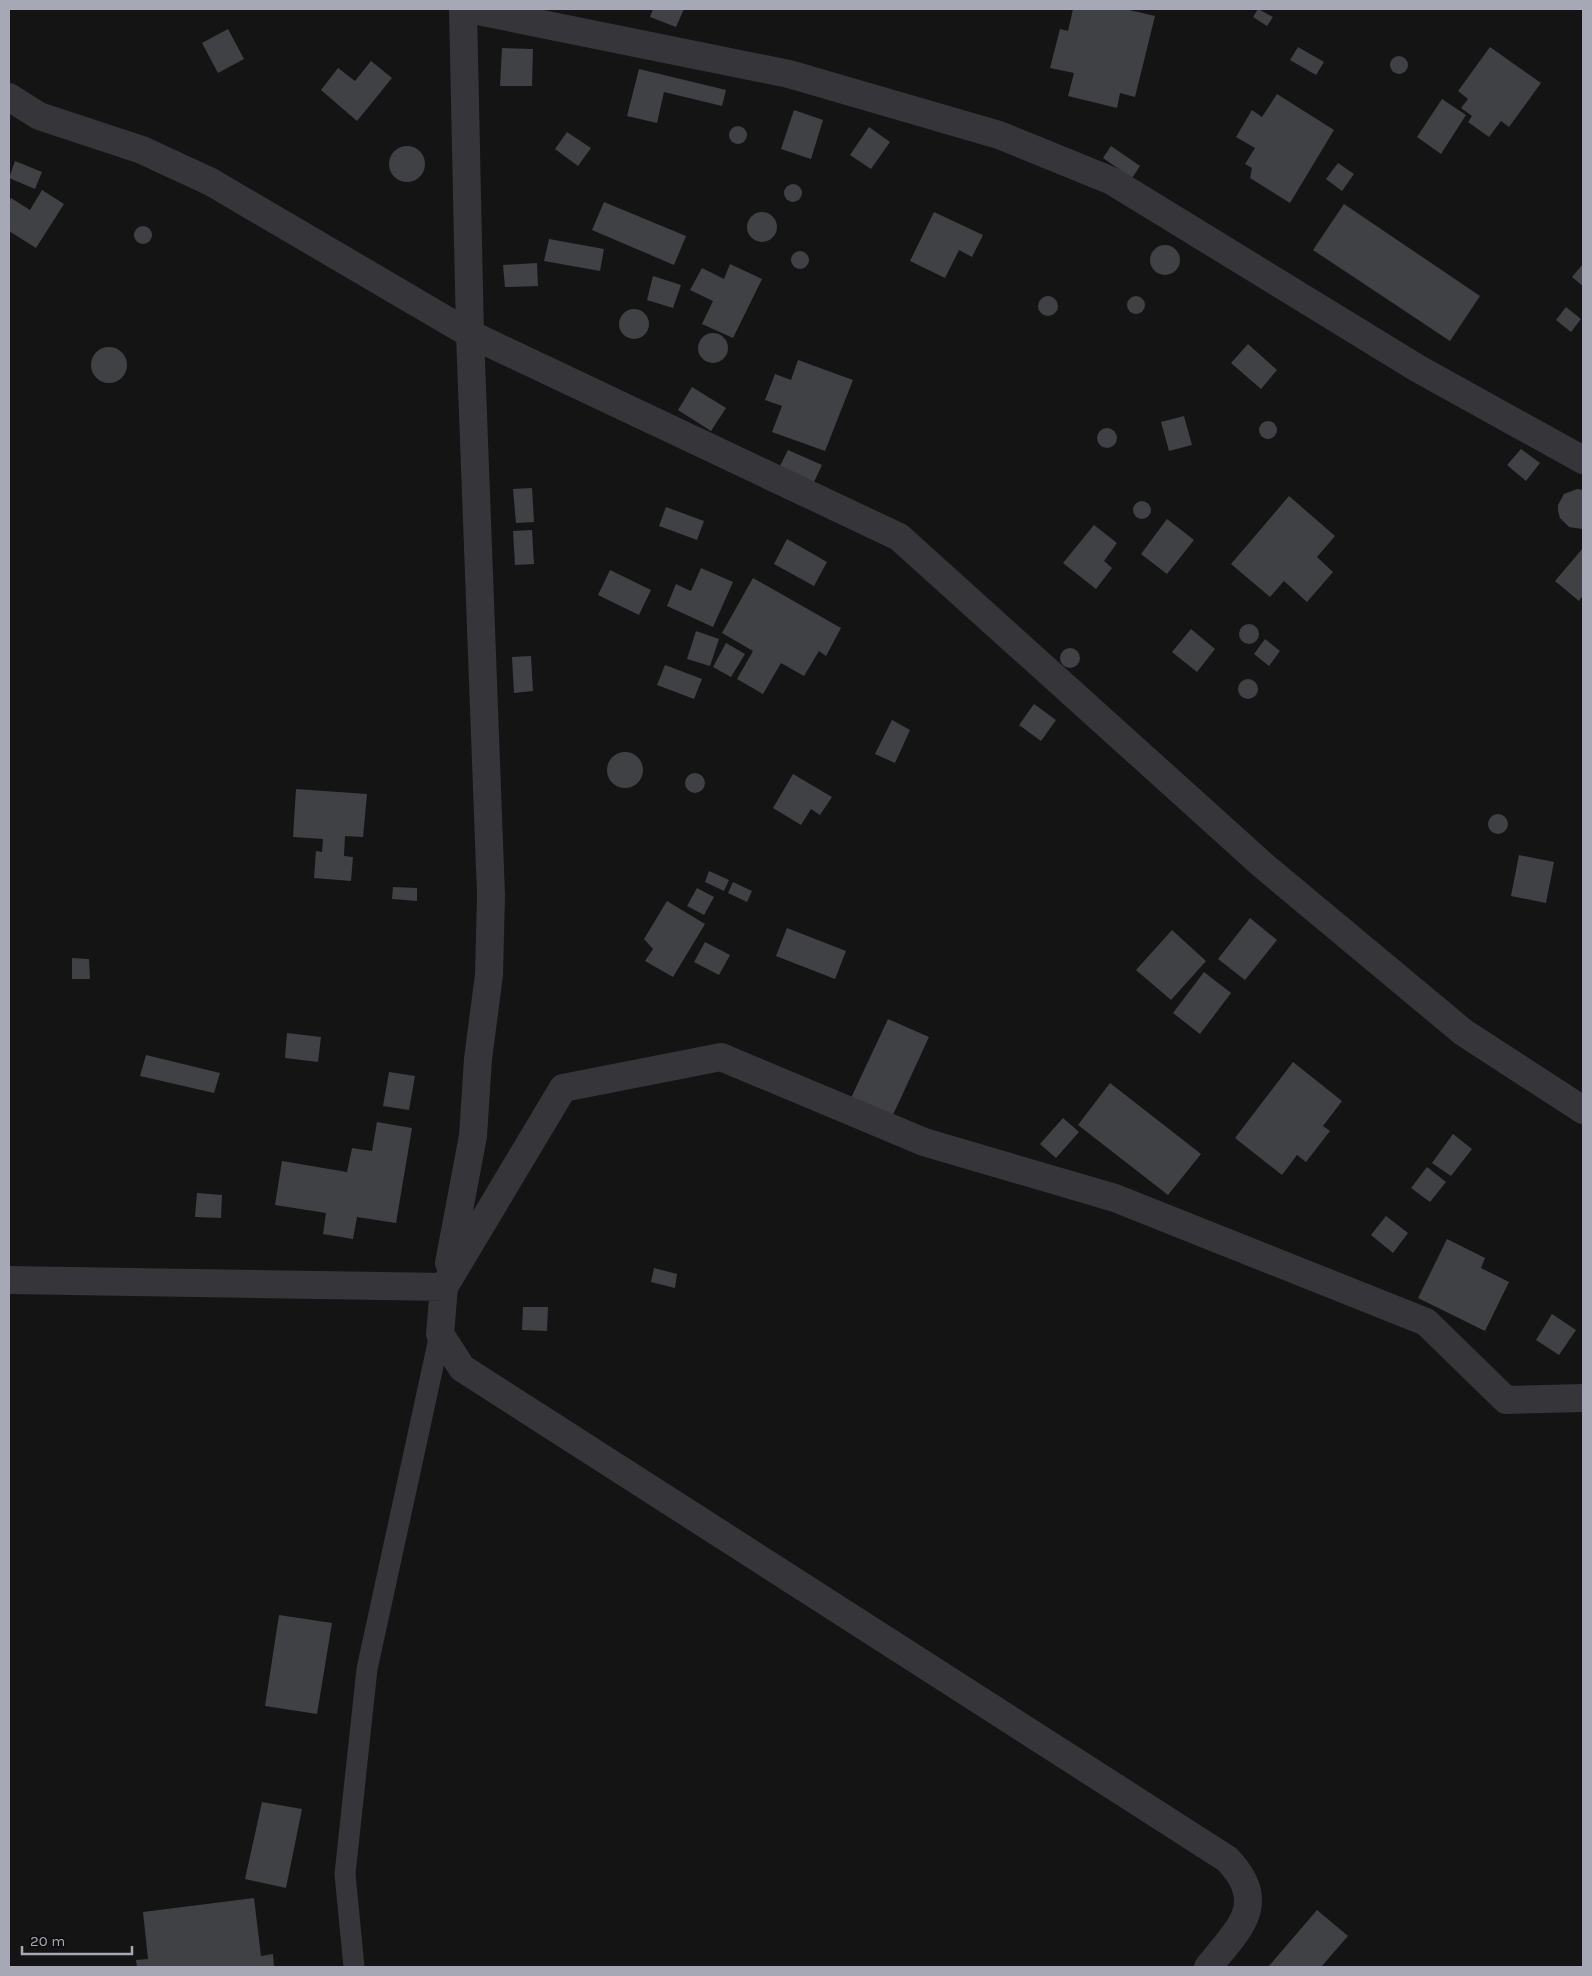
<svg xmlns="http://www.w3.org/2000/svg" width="1592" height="1976" font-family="Karla,sans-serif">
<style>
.building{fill:#404145}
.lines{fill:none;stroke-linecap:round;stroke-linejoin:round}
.service{stroke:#35353a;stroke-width:21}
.minor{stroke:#35353a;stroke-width:28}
.tertiary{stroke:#35353a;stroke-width:28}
</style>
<rect width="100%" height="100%" fill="#141415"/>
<g class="building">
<polygon points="653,9 684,9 676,27 650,17"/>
<polygon points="1073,9 1125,9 1155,16 1135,97 1120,93 1117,108 1068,96 1074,73 1050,68 1060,29 1068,31"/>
<polygon points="1258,9 1273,17 1267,26 1253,17"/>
<polygon points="228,29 244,59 218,73 202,43"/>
<polygon points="1298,47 1324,62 1316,75 1290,60"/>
<polygon points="1490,47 1541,83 1509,127 1501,121 1489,137 1468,122 1472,116 1461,108 1468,99 1458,91"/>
<polygon points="502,48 533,49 532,86 500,86"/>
<circle cx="1399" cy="65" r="9"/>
<polygon points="371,61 392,78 357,121 321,90 338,68 355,81"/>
<polygon points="639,69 726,90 722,106 664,92 657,123 627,116"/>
<polygon points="1277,94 1334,130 1290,203 1250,178 1252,168 1245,164 1255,148 1236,137 1252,110 1262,117"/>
<polygon points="1442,99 1466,115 1441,154 1417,137"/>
<polygon points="794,110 823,120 811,159 781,149"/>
<circle cx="738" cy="135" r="9"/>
<polygon points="869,127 890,142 871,169 850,155"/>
<polygon points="567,132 591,148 578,166 555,149"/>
<circle cx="407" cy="164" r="18"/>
<polygon points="1111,146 1140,166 1132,178 1103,158"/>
<polygon points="15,161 42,172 35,189 9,178"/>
<polygon points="1338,163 1354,174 1342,191 1326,179"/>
<circle cx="793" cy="193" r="9"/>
<polygon points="42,190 64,204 36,248 9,231 9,201 11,198 30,210"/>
<polygon points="604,202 686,236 674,265 592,230"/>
<polygon points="1344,204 1480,296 1450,341 1313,250"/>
<polygon points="934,212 983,235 972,257 959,250 945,278 910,261"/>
<circle cx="762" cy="227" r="15"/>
<circle cx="143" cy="235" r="9"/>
<polygon points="549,239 604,249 600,271 544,261"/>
<circle cx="1165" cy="260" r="15"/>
<circle cx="800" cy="260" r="9"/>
<polygon points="537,263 538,286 505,287 503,265"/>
<polygon points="730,264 762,279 733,338 702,324 713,301 690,290 702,268 724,279"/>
<polygon points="1583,264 1583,286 1572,277"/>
<polygon points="653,276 681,285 673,308 647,300"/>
<circle cx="1048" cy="306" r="10"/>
<circle cx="1136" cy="305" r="9"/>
<polygon points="1566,307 1581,319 1571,332 1556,320"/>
<circle cx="634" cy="324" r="15"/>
<circle cx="713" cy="348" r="15"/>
<polygon points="1248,344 1277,370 1261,389 1231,363"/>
<circle cx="109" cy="365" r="18"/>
<polygon points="798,360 853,380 825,451 772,432 782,406 765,400 775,374 791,380"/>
<polygon points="692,387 726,408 711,431 678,410"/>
<polygon points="1184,416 1192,445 1169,451 1161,422"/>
<circle cx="1268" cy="430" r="9"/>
<circle cx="1107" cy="438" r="10"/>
<polygon points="1521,449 1540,463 1526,481 1507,465"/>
<polygon points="788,450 822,465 814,482 780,466"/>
<polygon points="532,488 534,522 516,523 513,489"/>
<polygon points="1577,489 1583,490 1582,529 1569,527 1560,518 1558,511 1558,505 1564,494"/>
<polygon points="1289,496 1335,536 1317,557 1333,572 1307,602 1284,581 1270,597 1231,564"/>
<circle cx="1142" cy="510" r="9"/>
<polygon points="666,507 704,521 697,540 659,526"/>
<polygon points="1167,519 1194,540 1167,574 1141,554"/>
<polygon points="1094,525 1117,543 1104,561 1112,568 1096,589 1063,563"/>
<polygon points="532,530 534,564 515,565 513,531"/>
<polygon points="787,539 827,562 814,586 774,564"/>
<polygon points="1583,548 1583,595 1579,601 1555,581"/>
<polygon points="701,568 733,582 713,627 667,606 676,584 691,591"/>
<polygon points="610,570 651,590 639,615 598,595"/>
<polygon points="753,578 841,628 826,656 819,651 804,676 781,663 763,694 737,679 753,651 722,633"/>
<circle cx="1249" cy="634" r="10"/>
<polygon points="1191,629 1215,649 1197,672 1172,652"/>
<polygon points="696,631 719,639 710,666 687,659"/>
<polygon points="1265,639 1280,651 1269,666 1254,654"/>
<polygon points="726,643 745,654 731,677 713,667"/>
<circle cx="1070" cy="658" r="10"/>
<polygon points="531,656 533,691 514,693 512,657"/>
<polygon points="665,665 702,679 694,699 657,685"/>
<circle cx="1248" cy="689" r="10"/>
<polygon points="1034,704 1056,720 1041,741 1019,725"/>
<polygon points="892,720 910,730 895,763 875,754"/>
<circle cx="625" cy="770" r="18"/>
<circle cx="695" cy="783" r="10"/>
<polygon points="793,774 832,797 820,815 811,809 801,825 773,808"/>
<polygon points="296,789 367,794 363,837 345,836 344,856 353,857 351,881 314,878 316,851 322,852 323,839 293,837"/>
<circle cx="1498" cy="824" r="10"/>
<polygon points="1519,855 1554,862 1546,903 1511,896"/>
<polygon points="709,871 729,880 724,891 705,882"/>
<polygon points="733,882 752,891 747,902 728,893"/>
<polygon points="393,887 417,888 417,901 392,899"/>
<polygon points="697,888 714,897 704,915 687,906"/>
<polygon points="667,901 705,924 673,977 645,961 653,949 644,939"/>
<polygon points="1250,918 1277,940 1245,980 1218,959"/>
<polygon points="787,928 846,951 835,979 776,956"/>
<polygon points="1172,930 1206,961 1171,1000 1136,970"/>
<polygon points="705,942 730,955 719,975 694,962"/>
<polygon points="72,958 89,959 90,979 72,979"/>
<polygon points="1204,972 1231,993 1200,1034 1173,1013"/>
<polygon points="888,1019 929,1037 892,1117 851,1098"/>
<polygon points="287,1033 321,1037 318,1062 285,1058"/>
<polygon points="146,1055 220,1073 214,1093 140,1076"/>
<polygon points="1293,1062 1342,1101 1323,1126 1330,1131 1306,1162 1297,1155 1282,1175 1235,1138"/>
<polygon points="389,1072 415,1076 409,1110 383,1106"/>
<polygon points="1110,1083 1201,1154 1168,1195 1078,1125"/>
<polygon points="1063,1118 1079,1132 1056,1158 1040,1144"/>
<polygon points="377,1122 412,1128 396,1223 357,1217 353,1239 323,1234 326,1213 275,1205 282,1161 347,1172 352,1148 372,1151"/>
<polygon points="1453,1134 1472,1149 1451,1176 1432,1163"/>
<polygon points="1427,1167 1446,1182 1430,1202 1411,1188"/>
<polygon points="197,1193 222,1195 221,1218 195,1217"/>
<polygon points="1386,1216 1408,1233 1393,1253 1371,1235"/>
<polygon points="1447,1239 1485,1258 1481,1268 1509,1282 1485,1331 1418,1298"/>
<polygon points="654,1268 677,1274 675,1288 651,1282"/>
<polygon points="523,1307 548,1307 547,1331 522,1330"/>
<polygon points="1552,1314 1576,1330 1559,1355 1536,1340"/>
<polygon points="279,1615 332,1623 317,1714 265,1706"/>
<polygon points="262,1802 302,1809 286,1888 245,1879"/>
<polygon points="254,1898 261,1956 273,1954 274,1967 137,1967 136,1960 148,1959 143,1912"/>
<polygon points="1317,1910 1348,1936 1321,1967 1268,1967"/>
</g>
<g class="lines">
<polyline class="service" points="354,1967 345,1874 367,1669 440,1334"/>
<g class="minor">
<polyline points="468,9 789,74 999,135 1112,181 1417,368 1583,460"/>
<polyline points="9,97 39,116 142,150 211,182 470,334 899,537 1265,867 1463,1032 1583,1110"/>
<polyline points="449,1263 473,1136 478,1059 489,975 491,895 470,334 463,9"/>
<polyline points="444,1287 563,1088 721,1057 924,1142 1115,1198 1426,1322 1506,1400 1583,1398"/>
</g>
<path class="tertiary" d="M 9,1280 L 444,1287 L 440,1334 L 462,1368 L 1227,1859 C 1270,1903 1239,1929 1208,1967"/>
</g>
<rect width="1592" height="1976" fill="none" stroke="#a6a9b5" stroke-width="20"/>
<path d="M22 1946v8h110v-8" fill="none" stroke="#a6a9b5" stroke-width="2.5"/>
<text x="30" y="1946" font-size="15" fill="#a6a9b5" stroke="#0f0f10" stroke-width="4" paint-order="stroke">20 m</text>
</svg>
